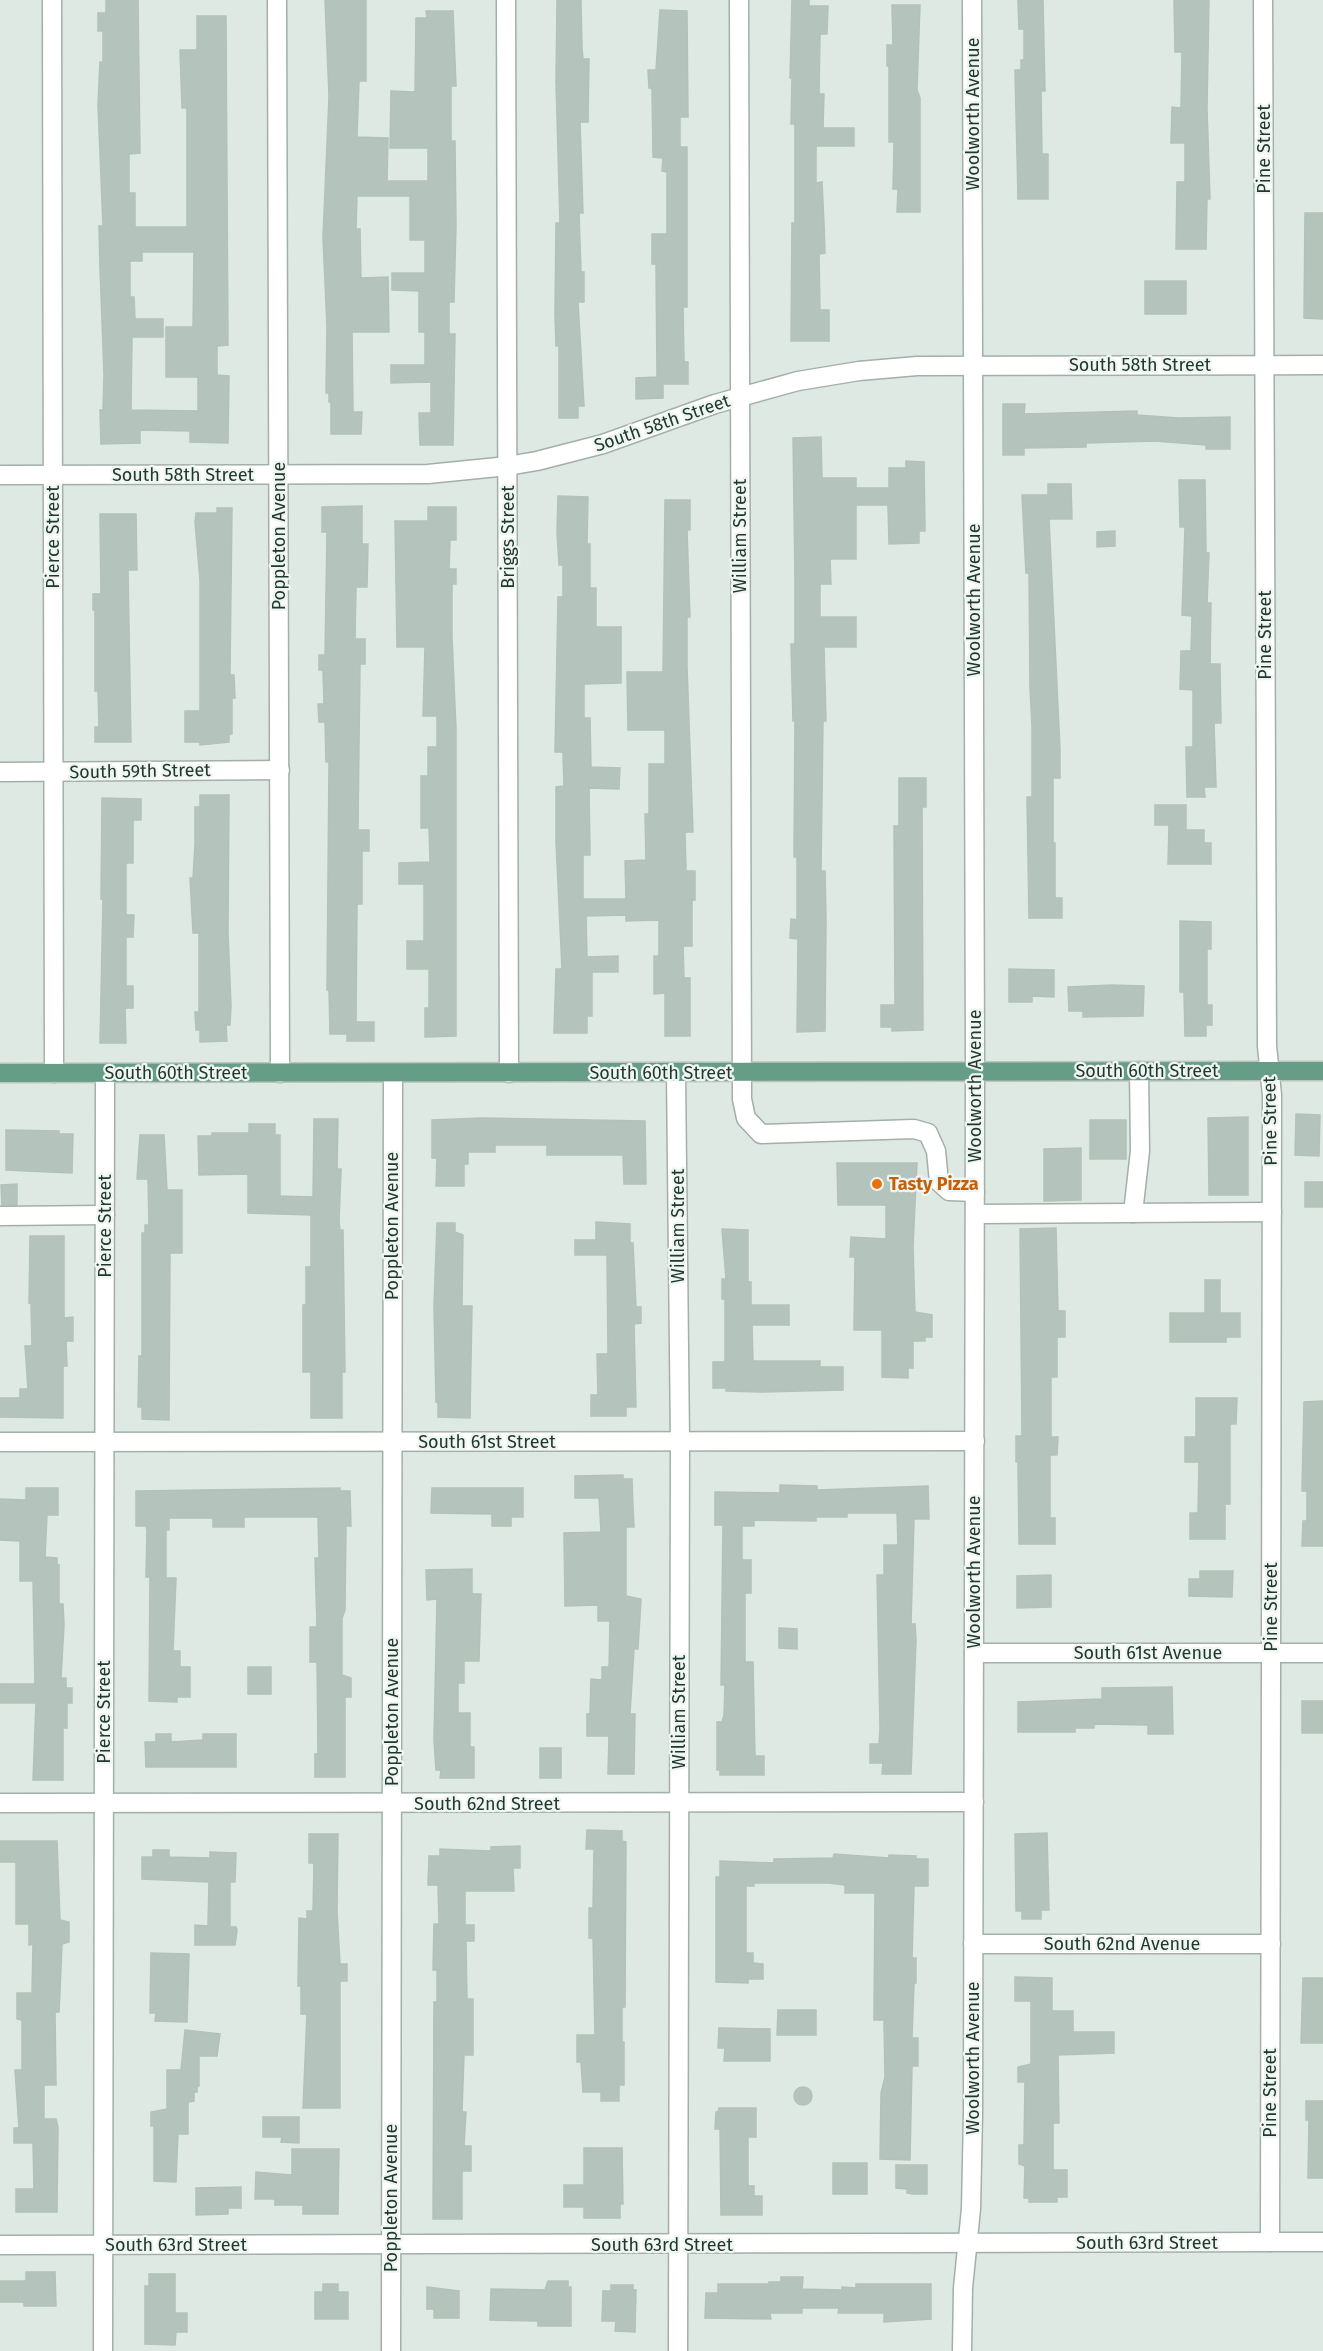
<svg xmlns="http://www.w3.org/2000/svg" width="1323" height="2351" font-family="'Fira Sans',sans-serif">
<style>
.building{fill:#b4c4bc;stroke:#b1c2b9;stroke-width:1.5;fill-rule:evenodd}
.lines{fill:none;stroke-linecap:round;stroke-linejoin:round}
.minor-casing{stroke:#a2b0a9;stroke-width:21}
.major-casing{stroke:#bcc3c1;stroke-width:21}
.minor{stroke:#fff;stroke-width:18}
.major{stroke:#659d87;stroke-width:18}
.food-dot{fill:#e8710a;stroke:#eff6f1;stroke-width:2}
.labels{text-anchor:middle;stroke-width:4.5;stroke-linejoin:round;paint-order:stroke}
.street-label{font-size:18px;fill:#21382f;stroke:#eff6f1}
.food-label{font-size:18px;font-weight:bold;fill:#c56008;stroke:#eff6f1;text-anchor:start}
</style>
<rect width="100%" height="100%" fill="#dfe9e3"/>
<g class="building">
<path d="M 106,0 L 138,0 L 140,153 L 129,154 L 129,193 L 135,193 L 135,227 L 187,227 L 187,108 L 182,108 L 180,50 L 197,50 L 197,16 L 226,16 L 228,345 L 217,346 L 217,375 L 229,376 L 228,443 L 190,442 L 190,431 L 140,430 L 140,443 L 101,444 L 100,410 L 103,410 L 104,374 L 100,268 L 99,226 L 103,226 L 98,105 L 100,62 L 103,62 L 103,31 L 98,31 L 98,13 L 106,13 ZM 142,252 L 194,252 L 193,327 L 166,327 L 166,377 L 198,377 L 198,411 L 131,410 L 132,337 L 163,337 L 163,319 L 135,319 L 134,297 L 130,297 L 130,261 L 142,261 Z"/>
<polygon points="325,0 366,0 366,81 359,81 357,137 388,138 387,181 428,181 428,148 390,148 391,91 415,92 416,18 427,18 426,11 453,11 456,86 451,86 451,141 455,141 456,225 454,302 449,302 449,334 455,334 453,445 420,445 419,413 431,413 431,382 391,383 391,365 425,365 425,332 419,332 419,291 392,290 392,273 425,273 425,240 410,240 410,196 357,196 356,229 360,229 361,278 388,277 389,332 352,332 353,412 362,412 361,434 331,434 331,402 329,402 329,393 326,393 327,326 323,238 329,96"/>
<polygon points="557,0 581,0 582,48 583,59 589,59 588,122 580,122 583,213 579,213 581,272 584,272 584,302 578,302 584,406 578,406 578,418 559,418 559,346 556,346 555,314 556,223 560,223 556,81"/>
<polygon points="792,0 809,0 809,6 828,6 827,34 820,34 819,94 824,94 823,128 854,128 854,146 816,146 816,183 822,182 824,223 825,253 819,254 820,310 829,310 829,341 791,341 792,223 795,223 795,124 791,124 792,78 790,78"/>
<polygon points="1018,0 1043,0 1045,91 1041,91 1042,154 1048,154 1048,199 1018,199 1015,70 1021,70 1021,60 1024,60 1024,29 1019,29"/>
<polygon points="1174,0 1209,0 1207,108 1210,199 1207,199 1206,249 1176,249 1177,182 1185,182 1185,143 1171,143 1172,107 1181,108 1182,52 1175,52"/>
<polygon points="892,5 920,5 917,90 920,98 920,212 897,212 898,189 893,189 894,142 889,142 889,66 887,66 887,45 893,45"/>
<polygon points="660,10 687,11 688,117 680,117 680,147 687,147 687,307 683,307 684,362 688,362 688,384 663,384 663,398 636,399 636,378 657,377 656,264 652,264 652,234 667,234 667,172 662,171 663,158 653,157 652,88 649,88 648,70 656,70"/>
<polygon points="1305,213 1323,213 1323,319 1304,318"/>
<rect x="1145" y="281" width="41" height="33"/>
<polygon points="1003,404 1025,404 1024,414 1137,411 1137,415 1179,418 1230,417 1230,449 1206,449 1206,445 1155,441 1086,443 1086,447 1024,448 1024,455 1003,455"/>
<polygon points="821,437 822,478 856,478 856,488 889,488 889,468 906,468 906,461 924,462 925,531 919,531 919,543 889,544 888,505 856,505 856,559 830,559 831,584 820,584 820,617 856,617 856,647 824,647 826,721 823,721 821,871 825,871 826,920 825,1031 797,1032 798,939 790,938 791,919 797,920 797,857 794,857 795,721 793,721 791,644 795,644 795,579 793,438"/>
<polygon points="1179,480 1205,480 1206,553 1209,553 1207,603 1211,603 1210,664 1220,664 1221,723 1214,723 1216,787 1204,787 1205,797 1187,797 1186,747 1193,747 1193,690 1180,689 1181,651 1191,651 1192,616 1182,615 1185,527 1180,527"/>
<polygon points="1048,484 1071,484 1072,519 1049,519 1060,749 1060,778 1053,778 1053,843 1055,843 1055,898 1062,898 1062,918 1029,918 1027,797 1032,797 1032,726 1030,688 1029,573 1026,573 1022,495 1048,495"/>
<polygon points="558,496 588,497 587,544 590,544 590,588 596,588 596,627 621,627 621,683 584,684 584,718 590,718 591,767 620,768 619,789 589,788 590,855 583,855 583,899 626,899 625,861 646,860 645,814 649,814 649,764 665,764 665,730 628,730 627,672 663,672 665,500 690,500 690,530 687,530 690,617 687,617 687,666 693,832 685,832 686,871 695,871 695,900 692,900 692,946 683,946 684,978 690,978 690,1036 665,1036 665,993 654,994 654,956 659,956 659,920 626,921 626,915 586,916 587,957 618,956 618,972 592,972 592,1016 587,1016 587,1033 554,1033 556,969 562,969 556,842 556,787 564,786 563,752 555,752 558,597 563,597 563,565 559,565 557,532"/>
<polygon points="362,506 362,544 368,544 367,587 356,587 355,639 365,639 365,664 360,664 358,830 369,830 369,851 362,851 362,904 357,904 356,1022 374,1022 374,1041 347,1041 347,1034 330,1034 329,990 327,990 329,762 326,762 325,722 319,722 318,704 324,704 323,670 319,670 319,655 325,655 327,532 322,532 322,507"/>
<polygon points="428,507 456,507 456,540 450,540 449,569 456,569 456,584 452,584 452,637 456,729 456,1036 425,1037 425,1008 429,1008 429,969 407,969 407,941 424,941 424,884 399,884 399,863 430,862 429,828 421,828 421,776 428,776 428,747 437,747 437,716 423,716 425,647 397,647 395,521 428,521"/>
<polygon points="217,508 232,508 230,675 234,675 235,698 232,698 232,734 229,734 229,742 200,745 200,742 185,742 185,711 200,711 200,580 195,522 196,513 217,513"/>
<polygon points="100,514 136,514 137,570 128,570 131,742 95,742 95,727 99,727 98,691 95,691 95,610 93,610 93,594 101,594"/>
<polygon points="1115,531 1115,546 1097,547 1097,532"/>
<polygon points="899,778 926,778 926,807 922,807 923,1030 892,1031 892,1027 881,1027 881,1005 895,1005 894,826 899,826"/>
<polygon points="200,795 229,795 228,933 231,1006 230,1025 226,1025 227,1041 200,1042 200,1030 196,1030 195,1012 199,1012 199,933 193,933 190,878 193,878 195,844 195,807 200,807"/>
<polygon points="102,798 141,799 141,820 133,820 133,863 126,863 126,915 134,915 133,937 126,937 126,986 133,986 133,1008 125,1008 126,1043 100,1043 103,899 101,899"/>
<polygon points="1155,805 1186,805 1186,830 1204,830 1204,843 1211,843 1211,864 1168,864 1169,825 1155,825"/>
<polygon points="1180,921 1211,922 1211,949 1207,949 1207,1005 1212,1005 1212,1025 1206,1025 1206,1036 1185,1036 1184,992 1180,992"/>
<polygon points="1009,969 1054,970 1054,997 1032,996 1032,1002 1009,1002"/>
<polygon points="1112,985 1144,986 1143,1016 1083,1017 1083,1011 1069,1011 1068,987"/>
<polygon points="1296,1114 1320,1115 1319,1156 1295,1155"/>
<polygon points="1248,1117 1248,1195 1209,1195 1208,1118"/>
<polygon points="483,1118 645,1121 646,1184 624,1184 623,1155 547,1155 547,1145 495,1145 495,1152 468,1152 468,1164 464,1164 464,1186 436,1186 437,1158 432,1158 432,1120"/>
<polygon points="314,1119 338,1119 337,1169 341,1169 339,1222 340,1230 343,1230 345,1372 342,1372 342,1418 311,1418 311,1372 303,1372 303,1305 306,1305 306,1267 311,1267 311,1215 248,1213 248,1174 199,1175 198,1136 212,1136 212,1133 249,1133 249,1124 275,1124 275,1135 280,1135 280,1196 313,1197"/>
<rect x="1090" y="1120" width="36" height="39"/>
<polygon points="6,1130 59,1131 59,1134 73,1134 72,1173 6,1170"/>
<polygon points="140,1135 164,1135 167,1190 182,1190 182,1253 170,1253 169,1420 142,1419 142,1407 138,1407 139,1356 142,1356 142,1233 145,1233 145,1225 149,1225 148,1179 137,1179"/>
<polygon points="1081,1148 1081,1200 1044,1201 1044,1149"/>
<polygon points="837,1163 917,1163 913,1247 915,1312 932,1315 932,1337 925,1337 925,1341 913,1341 913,1368 908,1368 908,1378 882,1377 882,1330 854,1330 855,1257 850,1257 851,1237 886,1239 886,1205 838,1205"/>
<rect x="1305" y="1182" width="18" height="25"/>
<polygon points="17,1184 17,1205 2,1205 1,1185"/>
<polygon points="596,1222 630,1224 630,1243 633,1243 636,1307 641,1307 641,1323 634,1324 636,1407 626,1407 626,1416 591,1416 591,1395 598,1395 597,1354 608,1354 607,1255 575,1255 575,1240 596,1240"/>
<polygon points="437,1223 455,1223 455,1232 463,1235 462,1306 472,1306 470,1418 438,1417 438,1403 436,1402 434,1306"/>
<polygon points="1056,1228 1058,1311 1065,1311 1065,1337 1057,1337 1057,1377 1051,1377 1051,1437 1058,1437 1057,1455 1050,1455 1050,1518 1055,1518 1055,1544 1019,1544 1018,1462 1016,1462 1016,1436 1022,1436 1020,1229"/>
<polygon points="722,1229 748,1230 748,1282 751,1282 751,1305 789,1305 789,1325 752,1325 753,1361 820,1361 820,1367 843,1367 843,1390 760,1392 726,1391 726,1388 713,1388 713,1362 725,1362 725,1299 722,1299 722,1279 726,1279"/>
<polygon points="30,1236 64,1236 64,1318 73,1317 73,1341 66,1341 67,1366 63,1366 63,1418 0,1417 0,1398 20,1398 20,1389 28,1389 25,1346 32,1346 31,1303 29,1303"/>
<polygon points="1205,1280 1220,1280 1220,1313 1240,1313 1240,1337 1226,1337 1226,1342 1170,1342 1170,1313 1205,1313"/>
<polygon points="1196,1398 1237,1398 1236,1424 1230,1424 1230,1504 1225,1504 1225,1539 1190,1539 1190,1513 1198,1513 1199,1462 1185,1462 1185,1437 1196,1437"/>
<polygon points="1323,1401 1323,1546 1302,1546 1303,1521 1307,1521 1307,1491 1302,1491 1304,1402"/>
<polygon points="623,1475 623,1479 632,1479 633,1507 634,1527 626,1527 626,1596 641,1599 638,1649 634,1649 630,1714 635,1714 634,1774 608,1774 609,1736 587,1736 587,1714 590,1714 591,1679 602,1680 602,1667 609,1667 610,1621 598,1621 598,1605 565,1606 564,1533 601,1532 599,1498 575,1498 575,1476"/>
<polygon points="780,1485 817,1486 817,1490 928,1486 929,1519 914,1519 911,1624 915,1624 916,1640 911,1774 882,1774 883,1763 870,1763 870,1744 879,1744 880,1728 877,1575 884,1575 884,1545 898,1545 897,1513 847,1513 847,1517 816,1517 816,1521 754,1520 754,1526 742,1526 742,1560 751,1560 751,1593 745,1593 745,1662 753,1662 755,1756 764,1756 764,1775 720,1775 720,1770 717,1770 717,1722 722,1722 724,1715 725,1685 721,1685 723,1525 715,1525 715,1492 780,1493"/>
<polygon points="26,1488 58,1488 58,1515 47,1515 45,1557 57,1558 57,1565 59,1565 59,1604 63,1604 64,1625 61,1678 66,1678 66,1688 72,1688 72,1703 67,1703 67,1728 63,1728 63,1780 33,1780 36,1703 0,1703 0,1684 35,1684 33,1581 20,1581 20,1541 0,1540 0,1499 26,1500"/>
<polygon points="340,1488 340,1491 350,1491 351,1526 346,1526 345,1610 342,1618 342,1675 351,1678 351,1697 345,1697 345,1777 315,1777 315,1754 318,1754 317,1662 310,1662 310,1627 317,1627 315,1558 319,1558 318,1517 244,1517 244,1527 213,1527 213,1518 169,1518 169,1530 166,1530 166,1578 176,1578 173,1651 180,1651 180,1667 190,1667 190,1697 177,1697 177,1702 149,1701 150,1577 146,1577 147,1530 146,1526 136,1526 136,1491"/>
<polygon points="432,1488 523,1488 523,1517 511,1517 511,1526 492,1526 492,1514 431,1513"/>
<polygon points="472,1569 472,1594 481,1594 479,1661 464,1661 464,1683 458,1683 458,1713 470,1713 470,1747 474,1747 474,1778 440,1778 441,1770 436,1770 434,1740 437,1599 427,1600 426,1570"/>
<polygon points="1200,1571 1233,1571 1232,1597 1189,1596 1189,1579 1200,1579"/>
<polygon points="1051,1575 1051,1607 1017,1608 1017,1576"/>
<polygon points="779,1628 797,1629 797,1649 779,1648"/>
<rect x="248" y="1667" width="23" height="27"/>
<polygon points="1172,1687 1173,1734 1148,1734 1148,1725 1094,1724 1094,1728 1075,1728 1075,1732 1018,1732 1018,1702 1102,1699 1102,1688"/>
<rect x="1302" y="1701" width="21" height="32"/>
<polygon points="156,1734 171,1734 171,1742 203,1740 203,1734 236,1734 236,1767 146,1767 145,1742 156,1742"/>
<rect x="540" y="1748" width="21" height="30"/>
<polygon points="587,1830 622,1831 622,1841 626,1842 625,2007 622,2007 622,2042 624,2042 624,2085 619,2085 619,2101 601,2101 601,2092 583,2092 581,2062 577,2062 577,2035 595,2035 593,1938 589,1938 589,1908 593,1908 594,1849 586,1849"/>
<polygon points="1047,1833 1049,1910 1041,1910 1041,1919 1022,1919 1022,1911 1016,1911 1015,1834"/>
<polygon points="309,1834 338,1834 337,1911 340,1964 347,1964 347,1981 340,1981 340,2108 303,2108 307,2014 301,2014 301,1986 298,1986 299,1918 307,1919 307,1911 313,1911 314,1863 309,1863"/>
<polygon points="0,1841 57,1841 60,1920 69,1922 69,1942 62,1944 59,2012 55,2012 56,2085 44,2085 44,2119 56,2119 58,2127 57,2212 16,2212 16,2189 34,2189 33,2143 14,2143 14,2128 19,2128 15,2070 22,2070 22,2020 17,2019 17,1993 32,1993 33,1944 29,1945 29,1924 16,1924 16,1862 0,1862"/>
<polygon points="520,1846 520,1868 513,1868 514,1891 465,1891 465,1925 474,1925 474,1941 466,1941 467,1999 473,1999 473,2055 464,2055 462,2112 466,2112 464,2146 471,2146 471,2171 462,2171 462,2219 433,2219 434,2002 437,2002 437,1970 433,1970 434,1924 439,1924 438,1885 428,1885 429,1856 440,1856 440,1849 491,1851 491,1847"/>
<polygon points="153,1850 169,1850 169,1857 210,1858 210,1852 236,1853 235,1882 230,1882 230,1927 236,1927 237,1930 235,1945 195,1945 195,1925 208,1926 209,1882 142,1879 142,1857 153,1857"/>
<polygon points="834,1854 889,1858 889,1855 916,1856 916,1859 928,1859 928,1886 914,1886 912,1958 916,1958 916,1983 914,1983 912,2038 918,2038 918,2066 912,2066 910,2160 880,2159 881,2093 885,2077 884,2020 874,2020 875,1893 845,1893 845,1885 829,1883 754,1883 754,1886 746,1886 746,1953 753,1953 753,1963 763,1964 763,1979 748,1979 748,1983 716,1982 716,1877 720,1877 720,1861 774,1863 774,1859 833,1858"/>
<polygon points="151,1953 189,1954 187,2022 155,2021 156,2013 150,2013"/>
<polygon points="1015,1977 1052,1978 1052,2011 1073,2011 1073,2032 1114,2032 1114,2053 1058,2055 1059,2123 1053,2123 1053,2170 1067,2170 1067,2197 1057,2197 1057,2202 1029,2202 1029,2198 1024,2198 1025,2166 1019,2164 1019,2145 1024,2145 1025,2082 1018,2082 1018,2067 1031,2064 1031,2001 1015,2001"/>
<polygon points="1303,1978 1323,1978 1323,2043 1301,2043"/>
<polygon points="778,2010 816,2010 816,2035 777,2035"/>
<polygon points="719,2028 770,2029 770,2061 724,2061 725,2048 718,2048"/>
<polygon points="185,2030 220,2034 217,2056 199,2056 199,2086 197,2086 197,2092 194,2092 194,2101 188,2102 188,2134 178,2134 176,2182 154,2181 154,2126 151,2126 151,2112 167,2109 167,2070 181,2070"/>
<circle cx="803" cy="2096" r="9"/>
<polygon points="1306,2101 1323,2101 1323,2178 1308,2178 1309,2120 1306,2120"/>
<polygon points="719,2108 756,2108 756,2137 748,2137 748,2186 754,2186 754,2196 762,2196 762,2215 721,2215 720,2129 715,2129 716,2112 718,2112"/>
<polygon points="263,2117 299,2117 299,2143 281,2142 282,2137 263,2137"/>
<polygon points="584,2148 622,2148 623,2204 620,2204 620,2218 584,2218 584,2207 564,2207 564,2185 584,2185"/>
<polygon points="292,2149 339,2149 338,2214 303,2214 303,2205 275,2205 275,2199 255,2199 256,2172 292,2175"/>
<rect x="833" y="2163" width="34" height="31"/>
<polygon points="896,2165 927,2165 927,2194 912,2194 907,2193 907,2189 896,2188"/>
<polygon points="241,2187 241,2208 228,2208 228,2214 196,2215 196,2188"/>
<polygon points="26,2272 55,2272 56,2306 24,2306 24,2302 0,2302 0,2281 26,2281"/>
<polygon points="149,2274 175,2274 175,2313 187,2313 187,2332 176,2332 175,2345 145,2344 145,2286 149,2286"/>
<polygon points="781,2277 803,2277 802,2289 842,2290 842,2287 856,2288 856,2284 931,2284 931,2319 884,2322 884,2313 838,2313 839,2308 802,2308 802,2313 770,2313 771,2319 705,2318 706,2293 718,2293 718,2284 769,2284 769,2282 781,2282"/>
<polygon points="548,2281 568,2281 568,2287 571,2287 571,2326 538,2326 538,2321 490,2320 491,2289 545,2290"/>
<polygon points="323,2284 338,2284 338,2292 348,2292 348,2319 315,2319 315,2292 323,2292"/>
<polygon points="611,2285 633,2285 633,2290 636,2290 635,2332 615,2331 616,2321 602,2321 603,2291 611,2291"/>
<polygon points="427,2287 459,2291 459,2318 434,2318 434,2309 427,2309"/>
</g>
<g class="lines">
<g class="minor-casing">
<g id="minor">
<polyline points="52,0 54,1073"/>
<polyline points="277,0 280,1073"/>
<polyline points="506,0 509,1073"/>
<polyline points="739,0 742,1099 746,1118 761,1134 914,1129 928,1133 936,1151 939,1182 949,1191 975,1192"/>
<polyline points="1263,0 1267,1046 1272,1095 1270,2242"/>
<polyline points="0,475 428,474 508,466 537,461 603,444 715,404 798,381 859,371 917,366 1323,365"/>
<polyline points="0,772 280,770"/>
<polyline points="676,1073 680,1442 678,2351"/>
<polyline points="1133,1213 1140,1151 1139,1071"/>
<polyline points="975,1214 1272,1212"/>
<polyline points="0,1216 105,1215"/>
<polyline points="0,1442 975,1441"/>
<polyline points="974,1653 1323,1653"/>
<polyline points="0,1803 974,1802"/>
<polyline points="973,1944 1271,1944"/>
<polyline points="0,2245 1323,2242"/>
<polyline points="103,2351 105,1073"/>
<polyline points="391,2351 393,1073"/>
<polyline points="962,2351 963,2288 971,2209 973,2114 975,1072 972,0"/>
</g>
</g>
<g class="major-casing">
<polyline id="major" points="0,1073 1323,1071"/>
</g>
<use href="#minor" class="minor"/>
<use href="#major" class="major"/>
</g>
<circle class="food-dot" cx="877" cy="1184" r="6"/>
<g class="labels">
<g class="street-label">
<text transform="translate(973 114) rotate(-90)" y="6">Woolworth Avenue</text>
<text transform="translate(1264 149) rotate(-90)" y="6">Pine Street</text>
<text x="1140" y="371">South 58th Street</text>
<text transform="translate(662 423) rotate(-19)" y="6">South 58th Street</text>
<text x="183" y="481">South 58th Street</text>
<text transform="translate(279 536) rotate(-90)" y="6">Poppleton Avenue</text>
<text transform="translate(740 536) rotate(-90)" y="6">William Street</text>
<text transform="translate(53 537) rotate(-90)" y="6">Pierce Street</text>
<text transform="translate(508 537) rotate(-90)" y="6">Briggs Street</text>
<text transform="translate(974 600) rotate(-90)" y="6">Woolworth Avenue</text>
<text transform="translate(1265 635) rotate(-90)" y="6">Pine Street</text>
<text transform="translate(140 771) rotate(-1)" y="6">South 59th Street</text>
<text x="1147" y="1077">South 60th Street</text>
<text x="176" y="1079">South 60th Street</text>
<text x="661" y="1079">South 60th Street</text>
<text transform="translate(975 1086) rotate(-90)" y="6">Woolworth Avenue</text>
<text transform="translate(1270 1121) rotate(-91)" y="6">Pine Street</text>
<text transform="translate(105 1226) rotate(-90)" y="6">Pierce Street</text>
<text transform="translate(392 1226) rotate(-90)" y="6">Poppleton Avenue</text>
<text transform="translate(678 1226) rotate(-90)" y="6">William Street</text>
<text x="487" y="1448">South 61st Street</text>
<text transform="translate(974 1572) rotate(-90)" y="6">Woolworth Avenue</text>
<text transform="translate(1271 1607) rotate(-90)" y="6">Pine Street</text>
<text x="1148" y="1659">South 61st Avenue</text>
<text transform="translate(104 1712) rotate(-90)" y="6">Pierce Street</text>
<text transform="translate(392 1712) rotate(-90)" y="6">Poppleton Avenue</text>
<text transform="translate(679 1712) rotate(-90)" y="6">William Street</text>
<text x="487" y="1810">South 62nd Street</text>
<text x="1122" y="1950">South 62nd Avenue</text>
<text transform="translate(973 2058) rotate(-90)" y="6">Woolworth Avenue</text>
<text transform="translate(1270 2093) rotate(-90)" y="6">Pine Street</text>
<text transform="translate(391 2198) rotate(-90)" y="6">Poppleton Avenue</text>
<text x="1147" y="2249">South 63rd Street</text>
<text x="176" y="2251">South 63rd Street</text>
<text x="662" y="2251">South 63rd Street</text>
</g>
<g class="food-label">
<text x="889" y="1190">Tasty Pizza</text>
</g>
</g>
</svg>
